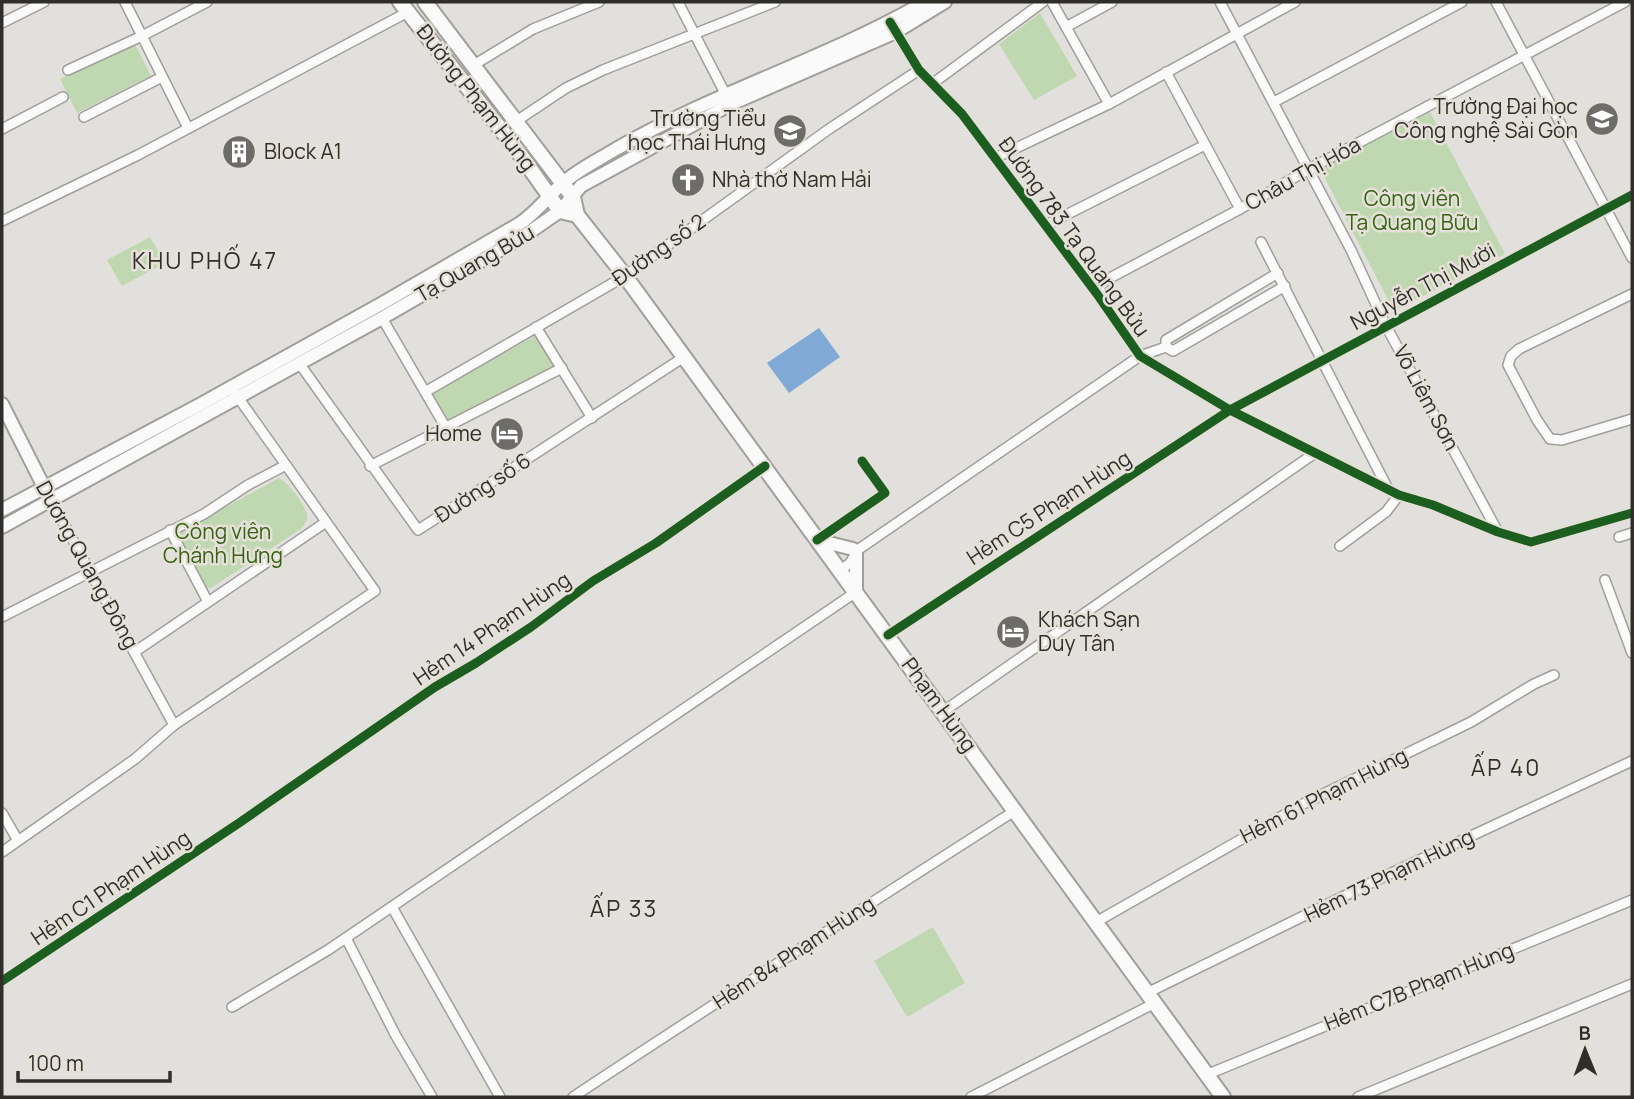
<svg xmlns="http://www.w3.org/2000/svg" width="1634" height="1099" font-family="Manrope,sans-serif">
<style>
.green{fill:#c0d8b1}
.water{fill:#81a9d6}
.lines{fill:none;stroke-linecap:round;stroke-linejoin:round}
.street-casing{stroke:#a09f9b;stroke-width:12}
.secondary-casing{stroke:#a09f9b;stroke-width:16}
.primary-casing{stroke:#a09f9b;stroke-width:18}
.street{stroke:#fbfafa;stroke-width:9}
.secondary{stroke:#fbfafa;stroke-width:12}
.primary{stroke:#fbfafa;stroke-width:14}
.cycleway-casing{stroke:#e6e1d8;stroke-width:13}
.cycleway{stroke:#1b5e20;stroke-width:9}
.labels{text-anchor:middle;stroke-width:5;stroke-linejoin:round;paint-order:stroke}
.street-label{font-size:21px;fill:#302e2b;stroke:#e6e1d8}
.poi-label{font-size:21px;fill:#302e2b;stroke:#e6e1d8;text-anchor:end}
.park-label{font-size:21px;fill:#366214;stroke:#e6e1d8}
.neighbourhood-label{font-size:23px;letter-spacing:2px;fill:#302e2b;stroke:#e6e1d8}
</style>
<rect width="100%" height="100%" fill="#e2e0dc"/>
<g class="green">
<polygon points="1040,13 1077,76 1034,100 999,44"/>
<polygon points="134,42 151,76 77,113 60,79"/>
<polygon points="1430,112 1505,254 1394,311 1320,169"/>
<polygon points="150,237 165,263 122,286 107,260"/>
<polygon points="537,335 559,364 448,425 427,394"/>
<path d="M 279,478 C 288,482 310,509 307,520 C 307,521 302,528 301,529 L 211,588 L 205,587 L 179,537 L 182,531 Z"/>
<polygon points="933,927 965,983 907,1017 874,961"/>
</g>
<polygon class="water" points="819,328 840,357 789,393 767,363"/>
<g class="lines">
<g class="street-casing">
<g id="street">
<polyline points="125,2 188,128"/>
<polyline points="678,2 728,99"/>
<polyline points="1052,2 1109,104"/>
<polyline points="1220,2 1351,250 1386,326 1498,532"/>
<polyline points="1496,2 1632,258"/>
<polyline points="2,23 44,2"/>
<polyline points="1066,27 1112,2"/>
<polyline points="894,29 919,70 962,114 1097,294 1140,356 1230,410 1399,495 1433,505 1498,532 1531,542 1632,513"/>
<polyline points="472,66 533,29 599,2"/>
<polyline points="68,70 142,36 207,2"/>
<polyline points="1166,72 1240,209"/>
<polyline points="932,84 1043,2"/>
<polyline points="1274,102 1462,2"/>
<polyline points="84,117 162,77"/>
<polyline points="515,122 566,88 603,70 775,2"/>
<polyline points="2,129 63,97"/>
<polyline points="995,158 1109,104 1295,2"/>
<polyline points="2,221 138,155 408,12"/>
<polyline points="1046,225 1205,145"/>
<polyline points="1261,242 1387,487"/>
<polyline points="1097,294 1101,285 1108,279 1240,209 1309,169 1625,2"/>
<polyline points="1632,294 1519,349 1511,356 1508,365 1537,420 1550,439 1562,440 1632,419"/>
<polyline points="382,318 446,428"/>
<polyline points="536,327 592,418"/>
<polyline points="1166,347 1173,351 1285,286"/>
<polyline points="1166,347 1166,340 1278,273"/>
<polyline points="299,363 418,530 684,357"/>
<polyline points="425,392 625,276 829,129 919,70"/>
<polyline points="370,466 562,368"/>
<polyline points="52,502 174,725"/>
<polyline points="170,530 208,602"/>
<polyline points="1619,537 1632,533"/>
<polyline points="1340,546 1386,512 1399,495"/>
<polyline points="840,571 850,563 859,549 1140,356 1166,347"/>
<polyline points="1605,580 1632,653"/>
<polyline points="2,617 204,514 248,485 286,465"/>
<polyline points="888,635 1230,410 1632,195"/>
<polyline points="136,651 326,522"/>
<polyline points="944,711 1315,453"/>
<polyline points="2,813 17,839"/>
<polyline points="2,852 135,759 174,725 375,591 235,393"/>
<polyline points="392,907 500,1097"/>
<polyline points="1096,922 1305,803 1471,722 1534,684 1554,675"/>
<polyline points="346,938 396,1036 432,1097"/>
<polyline points="2,981 239,823 435,687 476,663 531,627 593,581 656,543 765,466"/>
<polyline points="1147,993 1381,878 1632,761"/>
<polyline points="232,1007 328,950 856,592"/>
<polyline points="1206,1075 1632,900"/>
<path d="M 573,1097 C 719,1000 868,905 1016,810"/>
<polyline points="971,1097 1155,1003"/>
<polyline points="1358,1097 1632,984"/>
</g>
</g>
<g class="secondary-casing">
<g id="secondary">
<polyline points="2,404 46,491"/>
<path d="M 2,510 L 201,404 L 381,304 L 519,224 C 536,213 547,197 562,184 C 577,170 598,160 616,149 C 715,92 826,59 925,2"/>
<polyline points="2,527 382,318 524,236 560,211 581,186 731,104 896,32 945,2"/>
<polyline points="817,540 853,549"/>
<polyline points="856,554 856,592"/>
</g>
</g>
<g class="primary-casing">
<g id="primary">
<polyline points="400,2 517,150 560,211 577,215"/>
<polyline points="425,2 573,197 577,215 625,276 1223,1097"/>
</g>
</g>
<use href="#street" class="street"/>
<use href="#secondary" class="secondary"/>
<use href="#primary" class="primary"/>
<g class="cycleway-casing">
<g id="cycleway">
<polyline points="890,22 919,70 962,114 1097,294 1140,356 1230,410 1399,495 1433,505 1498,532 1531,542 1632,513"/>
<polyline points="817,540 885,493 862,461"/>
<polyline points="888,635 1230,410 1632,195"/>
<polyline points="2,981 239,823 435,687 476,663 531,627 593,581 656,543 765,466"/>
</g>
</g>
<use href="#cycleway" class="cycleway"/>
</g>
<defs>
<g id="university-disc" transform="scale(1.75)"><circle r="9.5" fill="#6e6c69" stroke="#e6e1d8"/><path d="M0-5L7-2L0 1L-7-2ZM-4 1L0 2.5L4 1V4Q0 6-4 4Z" fill="#fff"/></g>
<g id="school-disc" transform="scale(1.75)"><circle r="9.5" fill="#6e6c69" stroke="#e6e1d8"/><path d="M0-5L7-2L0 1L-7-2ZM-4 1L0 2.5L4 1V4Q0 6-4 4Z" fill="#fff"/></g>
<g id="building-disc" transform="scale(1.75)"><circle r="9.5" fill="#6e6c69" stroke="#e6e1d8"/><path d="M-4-6H4V6H1V3H-1V6H-4ZM-2.5-4.3h1.7v1.8h-1.7ZM.8-4.3h1.7v1.8H.8ZM-2.5-1h1.7V.8h-1.7ZM.8-1h1.7V.8H.8Z" fill="#fff"/></g>
<g id="church-disc" transform="scale(1.75)"><circle r="9.5" fill="#6e6c69" stroke="#e6e1d8"/><path d="M-1.2-6h2.4v3.5h3.3v2.4h-3.3V6h-2.4V-.1h-3.3v-2.4h3.3Z" fill="#fff"/></g>
<g id="hotel-disc" transform="scale(1.75)"><circle r="9.5" fill="#6e6c69" stroke="#e6e1d8"/><path d="M-6-4.5h1.5V1H6V5H4.5V3h-9V5H-6ZM-4 0a1.8 1.8 0 1 1 3.6 0ZM.5 0V-2.5h3Q6-2.5 6 0Z" fill="#fff"/></g>
</defs>
<g fill-rule="evenodd">
<use href="#university-disc" x="1602" y="119"/>
<use href="#school-disc" x="790" y="131"/>
<use href="#building-disc" x="239" y="152"/>
<use href="#church-disc" x="688" y="180"/>
<use href="#hotel-disc" x="507" y="434"/>
<use href="#hotel-disc" x="1013" y="632"/>
</g>
<g class="labels">
<g class="street-label">
<text transform="translate(476 98) rotate(52)" y="7">Đường Phạm Hùng</text>
<text transform="translate(1303 174) rotate(-29)" y="7">Châu Thị Hóa</text>
<text transform="translate(1074 237) rotate(54)" y="7">Đường 783 Tạ Quang Bửu</text>
<text transform="translate(659 250) rotate(-35)" y="7">Đường số 2</text>
<text transform="translate(475 264) rotate(-30)" y="7">Tạ Quang Bửu</text>
<text transform="translate(1423 287) rotate(-28)" y="7">Nguyễn Thị Mười</text>
<text transform="translate(1426 398) rotate(62)" y="7">Võ Liêm Sơn</text>
<text transform="translate(483 488) rotate(-33)" y="7">Đường số 6</text>
<text transform="translate(1049 508) rotate(-33)" y="7">Hẻm C5 Phạm Hùng</text>
<text transform="translate(87 565) rotate(61)" y="7">Dương Quang Đông</text>
<text transform="translate(492 629) rotate(-34)" y="7">Hẻm 14 Phạm Hùng</text>
<text transform="translate(939 705) rotate(54)" y="7">Phạm Hùng</text>
<text transform="translate(1324 796) rotate(-27)" y="7">Hẻm 61 Phạm Hùng</text>
<text transform="translate(1389 876) rotate(-26)" y="7">Hẻm 73 Phạm Hùng</text>
<text transform="translate(111 888) rotate(-34)" y="7">Hẻm C1 Phạm Hùng</text>
<text transform="translate(794 953) rotate(-33)" y="7">Hẻm 84 Phạm Hùng</text>
<text transform="translate(1419 987) rotate(-22)" y="7">Hẻm C7B Phạm Hùng</text>
</g>
<g class="poi-label">
<text x="1578" y="114">Trường Đại học<tspan x="1578" dy="24">Công nghệ Sài Gòn</tspan></text>
<text x="766" y="126">Trường Tiểu<tspan x="766" dy="24">học Thái Hưng</tspan></text>
<text x="264" y="159" text-anchor="start">Block A1</text>
<text x="712" y="187" text-anchor="start">Nhà thờ Nam Hải</text>
<text x="482" y="441">Home</text>
<text x="1038" y="627" text-anchor="start">Khách Sạn<tspan x="1038" dy="24">Duy Tân</tspan></text>
</g>
<g class="park-label">
<text x="1412" y="206">Công viên<tspan x="1412" dy="24">Tạ Quang Bữu</tspan></text>
<text x="223" y="539">Công viên<tspan x="223" dy="24">Chánh Hưng</tspan></text>
</g>
<g class="neighbourhood-label">
<text x="205" y="269">KHU PHỐ 47</text>
<text x="1506" y="776">ẤP 40</text>
<text x="624" y="917">ẤP 33</text>
</g>
</g>
<rect width="1634" height="1099" fill="none" stroke="#302e2b" stroke-width="7"/>
<g transform="translate(1585 1050) rotate(359)" stroke="#e6e1d8" stroke-width="5" paint-order="stroke">
<path d="M0-5L12 26L0 18L-12 26Z" fill="#302e2b"/>
<text y="-10" font-size="19" font-weight="bold" text-anchor="middle" fill="#302e2b">B</text>
</g>
<path d="M18 1071v10h152v-10" fill="none" stroke="#302e2b" stroke-width="3.5"/>
<text x="28" y="1071" font-size="21" fill="#302e2b" stroke="#e6e1d8" stroke-width="5" paint-order="stroke">100 m</text>
</svg>
